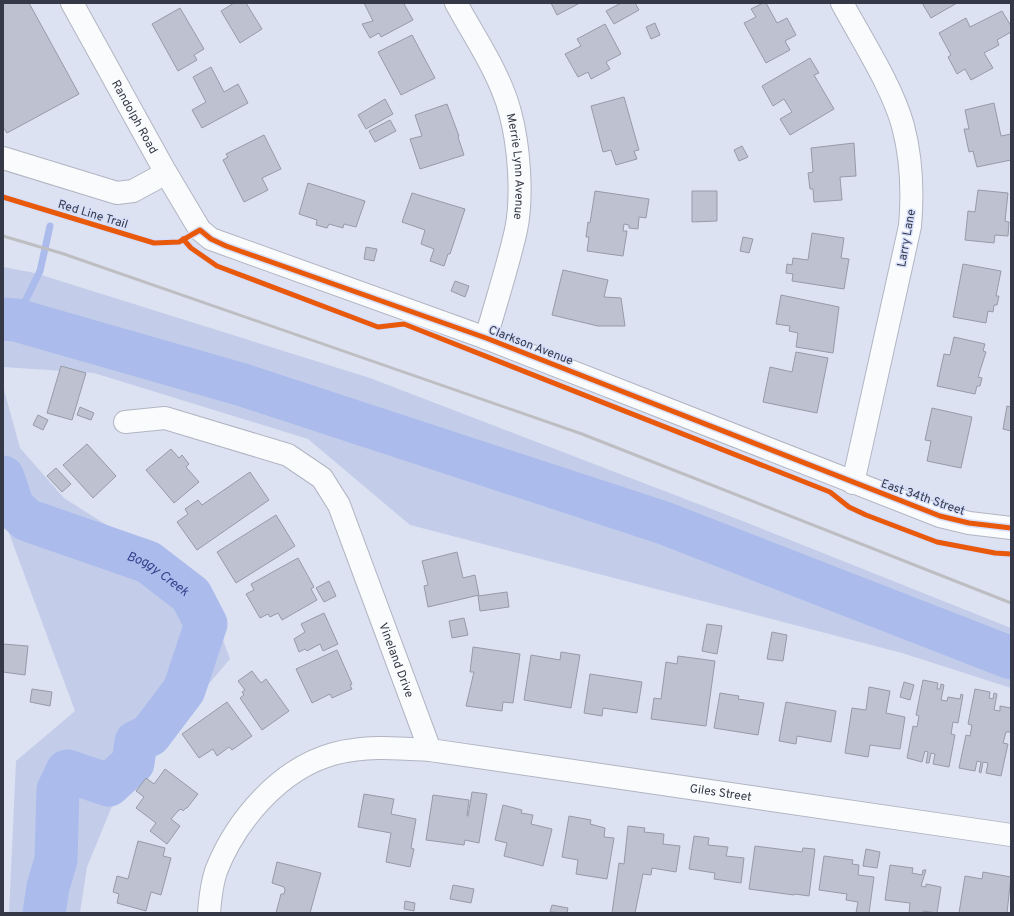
<svg xmlns="http://www.w3.org/2000/svg" width="1014" height="916" font-family="Overpass,sans-serif">
<style>
.green{fill:#c3cdea}
.lines{fill:none;stroke-linecap:round;stroke-linejoin:round}
.stream{stroke:#abbbec;stroke-width:7}
.river{stroke:#abbbec;stroke-width:43}
.building{fill:#bec2d0;stroke:#979aa7}
.minor-casing{stroke:#b1b5c2;stroke-width:24}
.minor{stroke:#fafbfd;stroke-width:22}
.rail{stroke:#bebec2;stroke-width:3}
.cycleway-casing{stroke:#d5defa;stroke-width:8}
.cycleway{stroke:#e8590c;stroke-width:5}
.labels{text-anchor:middle;stroke-width:3;stroke-linejoin:round;paint-order:stroke}
.street-label{font-size:12px;fill:#353947;stroke:#d5defa}
.water-label{font-size:13px;font-style:italic;fill:#31408b;stroke:#d5defa}
</style>
<rect width="100%" height="100%" fill="#dde2f2"/>
<g class="green">
<polygon points="3,267 35,273 370,378 740,520 1011,628 1011,688 902,653 410,525 308,439 94,373 3,367"/>
<polygon points="3,386 20,448 64,498 203,586 230,659 119,789 87,867 80,913 9,913 16,761 75,711 3,517"/>
</g>
<g class="lines">
<polyline class="stream" points="16,320 40,271 50,226"/>
<g class="river">
<polyline points="3,319 16,320 243,385 664,523 1011,658"/>
<path id="s1" d="M 3,477 L 13,507 L 27,520 L 148,562 L 191,595 L 206,624 L 184,690 L 150,735 L 136,742 L 133,763 L 109,785 L 67,771 L 58,790 L 56,860 L 48,887 L 44,913"/>
</g>
</g>
<g class="building">
<polygon points="3,3 29,3 79,94 7,133 3,127"/>
<polygon points="234,3 246,3 262,29 240,43 221,11"/>
<polygon points="364,3 407,3 404,4 413,20 381,37 379,33 370,38 362,24 373,21"/>
<polygon points="551,3 580,3 557,15"/>
<polygon points="621,3 635,3 639,10 614,24 606,11"/>
<polygon points="763,3 766,3 777,23 787,18 796,35 785,41 790,50 766,63 744,23 756,17 751,9"/>
<polygon points="922,3 957,3 931,18"/>
<polygon points="180,8 204,49 194,55 197,60 178,71 152,24"/>
<polygon points="1002,11 1011,26 1011,32 997,40 999,45 984,53 993,68 971,80 965,69 957,74 948,57 951,55 939,33 966,18 970,27"/>
<polygon points="655,23 660,35 651,39 646,27"/>
<polygon points="605,24 621,54 606,62 610,69 591,79 588,72 578,77 565,54 581,46 577,39"/>
<polygon points="412,35 435,78 401,95 378,52"/>
<polygon points="810,58 819,73 814,75 834,109 790,135 780,119 792,112 784,99 773,106 762,86"/>
<polygon points="211,67 224,92 238,84 248,103 202,128 192,110 206,102 193,77"/>
<polygon points="624,97 639,150 634,151 637,159 616,165 611,150 603,152 591,106"/>
<polygon points="385,99 393,114 366,129 358,115"/>
<polygon points="994,103 1001,136 1011,134 1011,160 977,167 973,151 969,152 964,129 969,129 965,110"/>
<polygon points="447,104 459,136 458,137 464,155 420,169 410,139 422,136 415,115"/>
<polygon points="390,120 396,131 375,142 369,131"/>
<polygon points="264,135 281,169 262,178 268,190 244,202 223,160 228,157 226,154"/>
<polygon points="854,143 856,176 840,177 842,200 814,202 813,189 810,189 808,173 813,172 811,148"/>
<polygon points="742,146 748,157 739,161 734,150"/>
<polygon points="308,183 365,201 356,227 344,224 343,228 329,224 327,228 316,225 317,220 299,214"/>
<polygon points="978,190 1008,193 1005,221 1009,222 1008,236 995,235 994,243 965,240 968,211 975,212"/>
<polygon points="595,191 649,199 646,218 639,217 638,229 629,228 629,225 624,224 623,231 627,231 623,256 587,251 589,237 586,237 588,222 590,223"/>
<polygon points="692,191 717,191 717,221 692,222"/>
<polygon points="412,193 465,209 450,254 448,254 444,266 430,261 434,249 421,244 425,230 402,222"/>
<polygon points="812,233 844,238 841,258 849,259 844,289 792,281 793,274 786,273 787,264 792,265 793,258 808,260"/>
<polygon points="743,237 753,239 749,253 740,251"/>
<polygon points="366,247 377,249 374,261 364,259"/>
<polygon points="963,264 1001,271 996,296 999,296 997,305 994,305 993,312 988,311 986,323 953,317"/>
<polygon points="563,270 608,280 604,297 621,298 625,326 598,326 552,315"/>
<polygon points="455,281 469,286 465,297 451,291"/>
<polygon points="781,295 839,307 833,353 796,347 798,333 789,331 790,326 776,324"/>
<polygon points="954,337 985,344 983,351 986,352 978,377 982,378 980,386 977,386 975,394 937,386 944,354 950,355"/>
<polygon points="796,352 828,358 817,413 763,402 770,367 792,372"/>
<polygon points="61,366 86,373 72,420 47,413"/>
<polygon points="1007,406 1011,407 1011,431 1003,429"/>
<polygon points="80,407 94,413 91,420 77,415"/>
<polygon points="932,408 972,417 961,468 927,461 931,441 925,440"/>
<polygon points="38,415 48,420 43,430 33,425"/>
<polygon points="87,444 116,476 93,498 63,465"/>
<polygon points="171,449 179,458 182,455 189,464 186,467 199,482 174,503 146,470"/>
<polygon points="56,468 71,484 62,492 47,476"/>
<polygon points="250,472 269,500 197,550 177,522 188,514 185,509 198,500 202,505"/>
<polygon points="276,515 295,546 236,583 217,552"/>
<polygon points="457,552 463,578 475,575 479,595 428,607 424,586 428,585 422,561"/>
<polygon points="298,558 314,587 311,589 317,600 282,620 278,613 270,617 268,614 260,618 246,594 254,590 251,584"/>
<polygon points="329,581 336,596 324,602 316,588"/>
<polygon points="507,592 509,607 480,611 478,596"/>
<polygon points="324,613 338,644 323,651 320,644 307,651 305,649 299,652 294,639 305,632 301,624"/>
<polygon points="464,618 468,635 452,638 449,621"/>
<polygon points="707,624 722,626 717,654 702,651"/>
<polygon points="772,632 787,635 783,661 767,659"/>
<polygon points="3,644 28,646 25,675 3,672"/>
<polygon points="473,647 520,654 513,703 503,702 502,711 466,706 474,672 470,672"/>
<polygon points="337,650 352,684 350,685 352,689 332,698 330,694 312,703 296,669"/>
<polygon points="561,652 580,655 571,708 524,700 531,655 560,660"/>
<polygon points="678,656 715,661 706,726 651,719 654,698 661,699 666,662 677,664"/>
<polygon points="252,671 261,683 266,679 289,711 262,730 240,698 244,695 242,692 245,690 238,681"/>
<polygon points="590,674 642,682 637,713 603,708 602,716 584,713"/>
<polygon points="923,680 938,683 937,689 940,689 941,684 944,685 941,700 947,701 948,697 960,699 961,694 963,695 958,723 953,722 951,734 955,735 949,767 933,764 935,754 931,753 929,763 926,763 928,752 925,751 922,762 907,758 913,726 917,727 919,716 916,715"/>
<polygon points="904,682 914,685 910,700 900,697"/>
<polygon points="869,687 890,691 886,713 905,717 900,749 870,745 868,757 845,753 852,708 866,710"/>
<polygon points="32,689 52,692 50,706 30,702"/>
<polygon points="975,689 990,692 989,698 993,699 994,693 997,694 994,710 1000,711 1000,706 1011,708 1011,728 1010,732 1006,732 1003,743 1008,744 1001,776 986,773 988,763 983,762 981,773 979,772 981,762 977,761 975,771 959,768 966,735 970,736 972,725 968,724"/>
<polygon points="720,693 739,696 738,699 764,703 758,735 714,728"/>
<polygon points="227,702 252,736 232,750 229,747 217,756 213,749 199,758 182,734"/>
<polygon points="786,702 836,711 831,742 797,736 796,744 779,741"/>
<polygon points="165,769 198,794 187,808 186,808 183,811 181,809 178,811 171,819 180,826 167,844 150,831 156,823 136,808 144,797 136,791 146,778 154,784"/>
<polygon points="472,792 487,794 479,843 465,840 464,845 426,840 433,795 469,800 467,816 468,816"/>
<polygon points="364,794 394,799 391,814 416,819 411,848 414,849 410,867 386,862 391,833 358,827"/>
<polygon points="503,805 522,810 521,813 533,815 531,824 552,829 543,866 504,856 507,843 495,840"/>
<polygon points="569,816 591,820 590,824 605,828 604,837 614,838 607,879 576,874 578,860 562,857"/>
<polygon points="628,826 645,828 644,832 664,834 663,844 680,846 676,872 652,868 651,875 643,874 635,913 612,913 619,863 624,864"/>
<polygon points="694,836 709,838 708,845 728,847 726,856 744,858 741,883 714,879 715,873 689,869"/>
<polygon points="138,841 165,848 163,856 171,858 161,895 151,892 146,911 117,903 119,894 113,892 117,876 128,879"/>
<polygon points="755,846 802,852 803,848 815,849 809,896 795,894 794,895 749,889"/>
<polygon points="866,849 880,852 877,868 863,866"/>
<polygon points="824,856 853,860 852,864 859,865 858,875 874,877 869,913 856,913 858,902 846,900 847,894 819,890"/>
<polygon points="277,862 321,873 310,913 276,913 281,894 284,894 285,890 284,887 272,883"/>
<polygon points="890,865 913,868 912,873 922,875 923,870 926,870 921,886 926,887 926,884 941,887 937,913 923,911 923,913 909,913 910,903 885,900"/>
<polygon points="983,872 1011,877 1007,913 959,913 965,876 982,879"/>
<polygon points="453,885 474,889 471,903 450,899"/>
<polygon points="405,901 415,903 414,911 404,909"/>
<polygon points="552,905 568,908 567,913 550,912"/>
</g>
<g class="lines">
<g class="minor-casing">
<g id="minor">
<path id="s2" d="M 72,3 L 166,173 L 200,230 L 211,239 L 486,338 L 940,516 L 969,523 L 1011,528"/>
<path id="s3" d="M 456,3 C 475,38 500,74 510,112 C 519,145 523,196 516,230 C 508,266 496,302 486,338"/>
<path d="M 842,3 C 862,40 892,86 903,126 C 912,160 913,192 910,226 L 853,483"/>
<polyline points="3,158 117,193 133,191 166,173"/>
<path id="s4" d="M 125,422 L 165,418 L 288,455 L 322,478 L 339,505 L 430,750"/>
<path id="s5" d="M 209,913 C 210,900 212,883 216,871 C 236,820 280,769 333,754 C 365,745 398,748 430,750 L 1011,835"/>
</g>
</g>
<use href="#minor" class="minor"/>
<polyline class="rail" points="3,236 64,254 582,434 1011,603"/>
<g class="cycleway-casing">
<g id="cycleway">
<polyline points="3,197 154,243 179,242 200,230 211,239 226,246 486,338 940,516 969,523 1011,528"/>
<polyline points="183,239 191,248 217,266 378,327 404,324 830,492 849,507 866,515 937,542 995,553 1011,554"/>
</g>
</g>
<use href="#cycleway" class="cycleway"/>
</g>
<g class="labels">
<g class="street-label">
<text dy="4" stroke="none"><textPath href="#s2" startOffset="130">Randolph Road</textPath></text>
<text dy="4" stroke="none"><textPath href="#s3" startOffset="177">Merrie Lynn Avenue</textPath></text>
<text transform="translate(93 214) rotate(17)" y="4">Red Line Trail</text>
<text transform="translate(906 238) rotate(-80)" y="4">Larry Lane</text>
<text transform="translate(531 345) rotate(21)" y="4">Clarkson Avenue</text>
<text transform="translate(923 497) rotate(19)" y="4">East 34th Street</text>
<text dy="4" stroke="none"><textPath href="#s4" startOffset="407">Vineland Drive</textPath></text>
<text dy="4" stroke="none"><textPath href="#s5" startOffset="605">Giles Street</textPath></text>
</g>
<g class="water-label">
<text dy="5" stroke="none"><textPath href="#s1" startOffset="193">Boggy Creek</textPath></text>
</g>
</g>
<rect width="1014" height="916" fill="none" stroke="#353947" stroke-width="8"/>
</svg>
